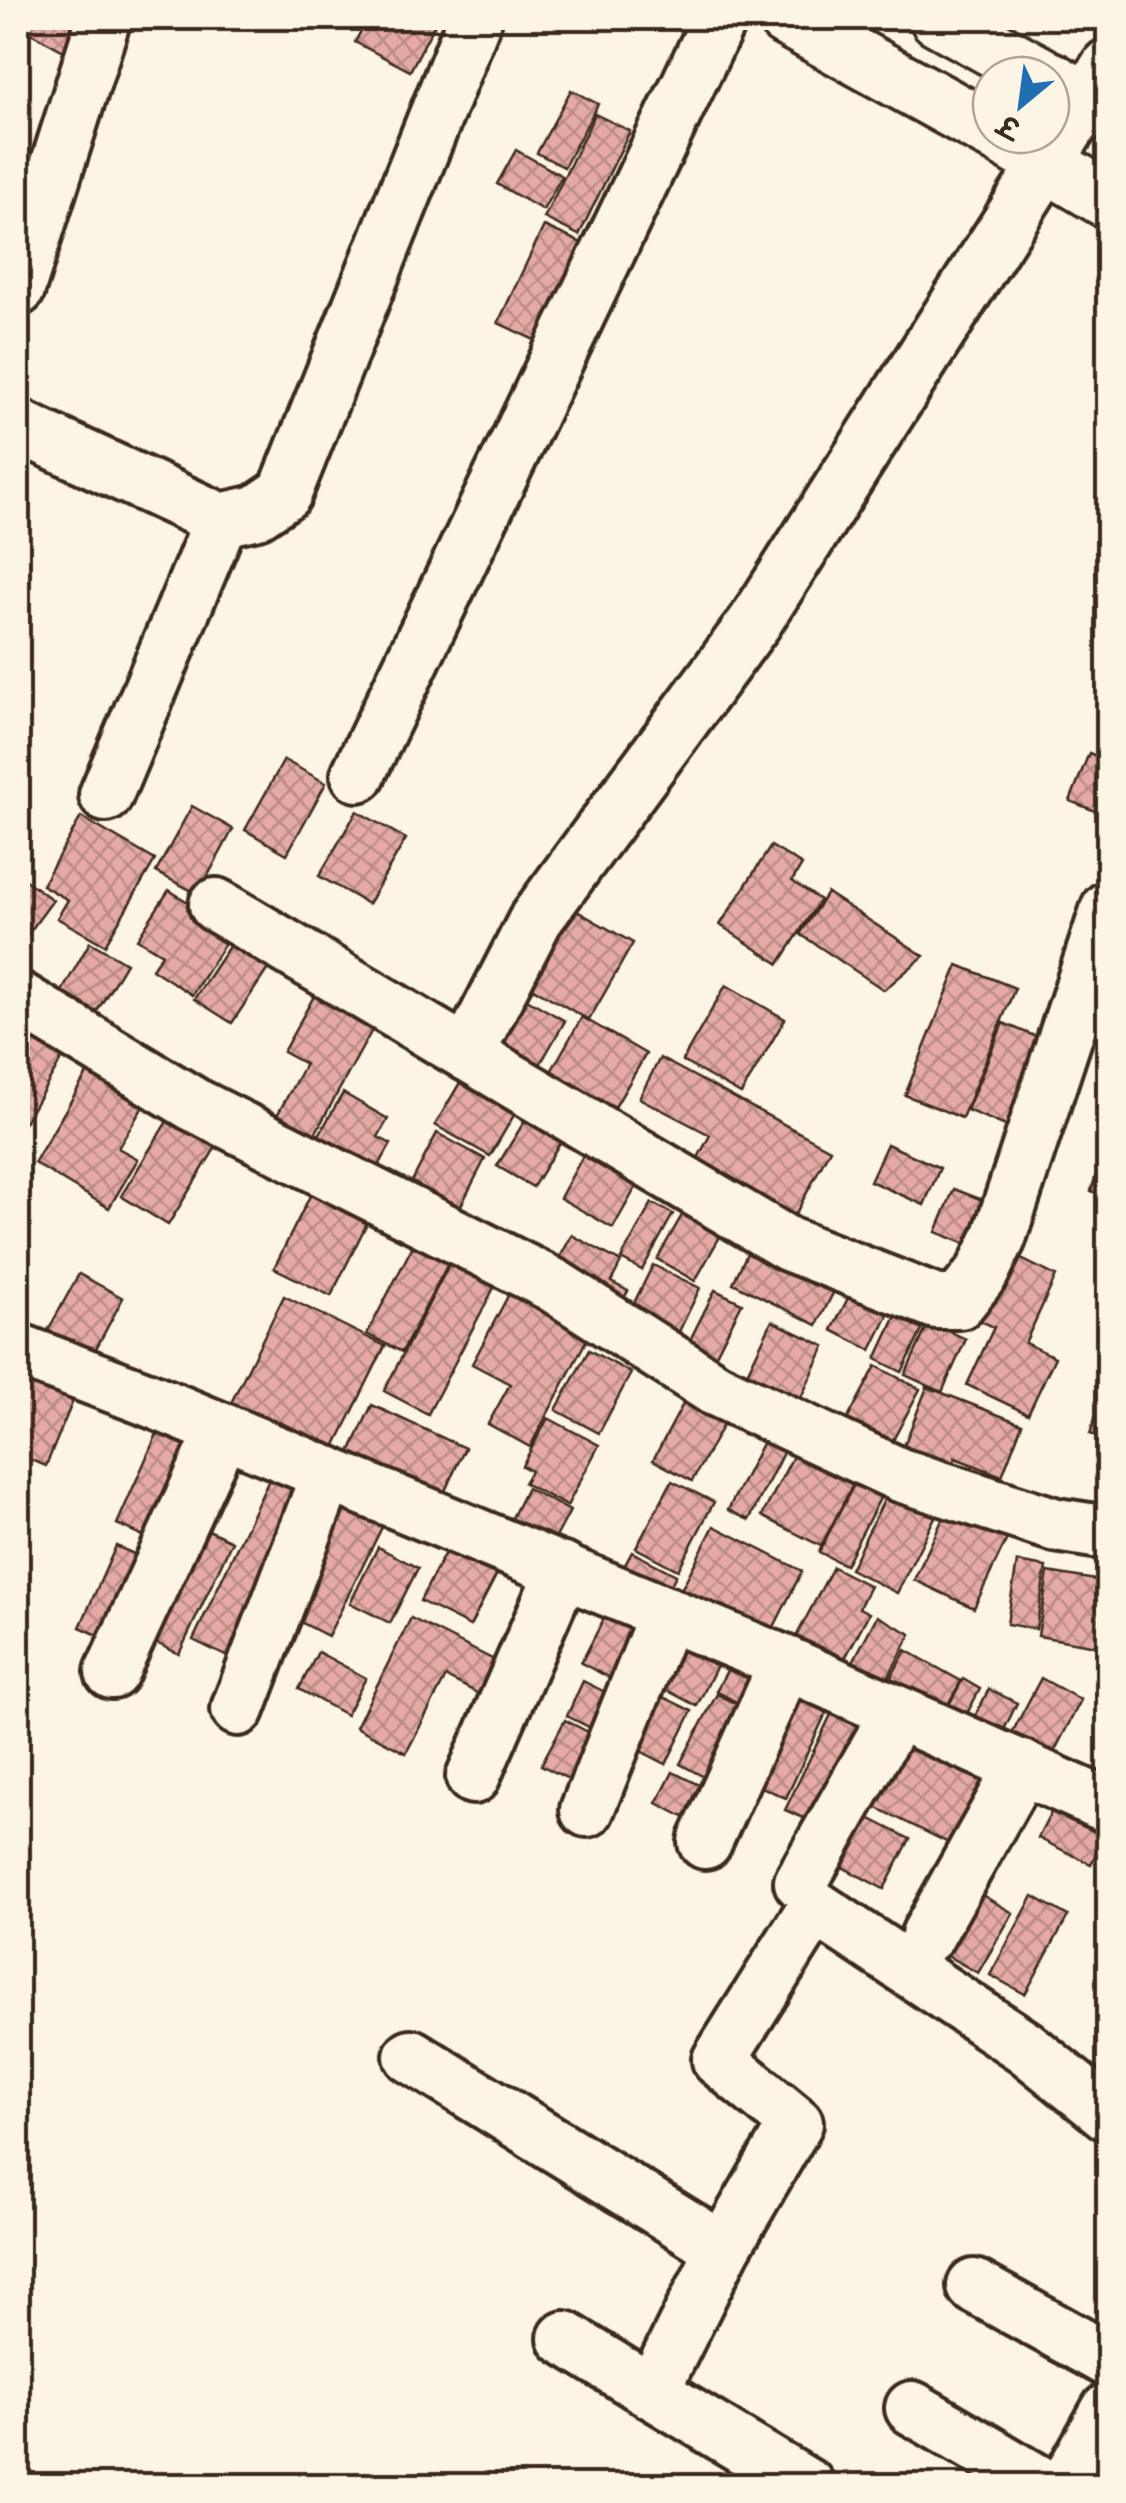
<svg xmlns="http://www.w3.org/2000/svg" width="1126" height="2503" font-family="Mali,'Playpen Sans Deva',sans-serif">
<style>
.building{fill:url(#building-cross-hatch);stroke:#3b2a1e;stroke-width:2.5}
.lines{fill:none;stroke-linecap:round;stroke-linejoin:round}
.minor-casing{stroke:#3b2a1e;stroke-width:60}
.major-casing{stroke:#3b2a1e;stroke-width:62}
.minor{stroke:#fcf5e5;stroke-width:52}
.major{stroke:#fcf5e5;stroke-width:55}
</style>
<defs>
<pattern id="building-cross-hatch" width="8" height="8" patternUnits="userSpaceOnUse" patternTransform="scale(2.5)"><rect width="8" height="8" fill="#e5aaa5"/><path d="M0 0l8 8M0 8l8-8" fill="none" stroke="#bb8b86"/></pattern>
</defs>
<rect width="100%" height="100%" fill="#fcf5e5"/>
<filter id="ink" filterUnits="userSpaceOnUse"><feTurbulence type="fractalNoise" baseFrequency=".01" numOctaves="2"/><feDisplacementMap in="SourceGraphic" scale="20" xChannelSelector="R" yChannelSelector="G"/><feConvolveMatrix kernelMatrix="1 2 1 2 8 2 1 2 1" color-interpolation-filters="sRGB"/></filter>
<g filter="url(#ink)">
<g class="building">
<polygon points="18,18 71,18 88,27 73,56 18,26"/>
<polygon points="368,18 431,18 437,20 410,71 355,42"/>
<polygon points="571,90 598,104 564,167 537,153"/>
<polygon points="595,114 630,131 579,235 544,218"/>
<polygon points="516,150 562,176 543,210 497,184"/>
<polygon points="544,226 584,244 539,342 498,323"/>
<polygon points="1105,610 1108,611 1108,698 1100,696"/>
<polygon points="1089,753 1108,761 1108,806 1099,802 1095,811 1070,801"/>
<polygon points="284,760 326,783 287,854 245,830"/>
<polygon points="192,806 233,829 198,894 156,872"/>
<polygon points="357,811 406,839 368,904 319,876"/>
<polygon points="81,817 155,860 105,945 57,918 68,900 42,885"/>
<polygon points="771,846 802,865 792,881 820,900 779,964 720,925"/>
<polygon points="18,875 53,900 18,948"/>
<polygon points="169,890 233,931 192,995 152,969 162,954 137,939"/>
<polygon points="827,893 924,956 884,990 800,934"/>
<polygon points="563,903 633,943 589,1020 519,980"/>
<polygon points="236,936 273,961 232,1023 194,999"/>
<polygon points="90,942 126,963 96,1013 61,993"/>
<polygon points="958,965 1015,988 962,1118 905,1095"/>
<polygon points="726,985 785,1019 741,1094 682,1061"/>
<polygon points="318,989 377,1021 311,1141 274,1121 305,1064 283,1052"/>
<polygon points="511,990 565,1021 527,1087 474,1057"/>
<polygon points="31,1015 73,1040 18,1134 18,1039"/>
<polygon points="582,1017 646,1054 607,1121 544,1084"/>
<polygon points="1003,1023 1054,1044 1018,1131 967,1110"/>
<polygon points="660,1058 830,1149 787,1230 688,1177 710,1135 639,1098"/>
<polygon points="472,1062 527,1093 490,1156 435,1125"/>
<polygon points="91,1067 147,1100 118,1148 138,1159 109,1208 34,1163"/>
<polygon points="343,1093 388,1119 378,1137 391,1144 366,1189 307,1156"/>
<polygon points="537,1101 572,1123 533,1187 497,1166"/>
<polygon points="177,1105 224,1134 168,1225 121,1196"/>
<polygon points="437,1133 485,1159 455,1217 407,1191"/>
<polygon points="1108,1137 1108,1197 1091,1191"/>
<polygon points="592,1139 646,1169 613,1228 560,1198"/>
<polygon points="887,1144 940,1168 924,1205 870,1181"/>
<polygon points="316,1184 372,1213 331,1296 274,1268"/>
<polygon points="954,1189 993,1204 976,1248 936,1232"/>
<polygon points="652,1203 673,1214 642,1270 621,1259"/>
<polygon points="689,1203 727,1224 695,1281 657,1259"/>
<polygon points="572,1235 621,1262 611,1282 628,1291 616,1312 550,1276"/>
<polygon points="418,1236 453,1254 402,1352 367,1334"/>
<polygon points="753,1241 838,1283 817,1325 733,1283"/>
<polygon points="1005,1251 1056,1276 1025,1343 1055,1357 1028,1414 967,1385 994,1327 974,1318"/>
<polygon points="454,1255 499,1278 428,1414 384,1391"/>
<polygon points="653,1265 700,1288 672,1346 624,1323"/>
<polygon points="79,1274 123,1298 85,1369 40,1345"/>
<polygon points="518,1277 597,1320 530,1447 488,1424 510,1384 472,1364"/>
<polygon points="715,1290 742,1303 709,1368 683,1354"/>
<polygon points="850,1294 898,1295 871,1350 832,1330"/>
<polygon points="284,1296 385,1346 329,1459 228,1409"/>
<polygon points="896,1316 922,1330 902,1372 876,1359"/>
<polygon points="772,1321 825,1346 798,1404 740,1388"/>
<polygon points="929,1322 966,1339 942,1392 905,1375"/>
<polygon points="589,1350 631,1373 599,1433 556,1410"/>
<polygon points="26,1362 80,1384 46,1466 18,1455 18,1383"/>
<polygon points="876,1366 920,1389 883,1459 839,1435"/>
<polygon points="1108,1378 1108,1440 1090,1434"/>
<polygon points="927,1387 1022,1424 1002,1476 955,1458 947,1481 898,1461"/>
<polygon points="690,1391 730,1412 692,1481 653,1460"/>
<polygon points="372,1405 465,1448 437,1508 344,1465"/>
<polygon points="548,1418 599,1445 567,1506 524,1483 531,1471 522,1466"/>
<polygon points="771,1426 791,1437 749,1520 728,1510"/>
<polygon points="160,1427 203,1447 159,1543 117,1524"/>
<polygon points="802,1439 861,1469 821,1546 762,1516"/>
<polygon points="277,1463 321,1484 236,1661 193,1640"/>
<polygon points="859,1475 885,1489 845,1565 819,1552"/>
<polygon points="672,1481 714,1502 678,1570 636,1548"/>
<polygon points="893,1482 941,1505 897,1593 850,1569"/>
<polygon points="527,1488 570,1511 546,1556 504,1534"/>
<polygon points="336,1496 385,1521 328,1636 279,1611"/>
<polygon points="953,1497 1013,1526 974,1608 914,1580"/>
<polygon points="185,1519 232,1541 179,1654 132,1631"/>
<polygon points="714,1526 802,1571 764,1647 671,1609"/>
<polygon points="451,1541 501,1566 470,1626 420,1601"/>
<polygon points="116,1546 154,1563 118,1644 80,1627"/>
<polygon points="378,1547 418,1568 390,1623 350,1603"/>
<polygon points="632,1552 676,1575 658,1609 614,1585"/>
<polygon points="1017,1562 1046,1567 1036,1629 1007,1624"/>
<polygon points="833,1567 870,1586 859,1608 869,1613 843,1662 796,1637"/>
<polygon points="1048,1572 1108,1582 1108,1648 1038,1636"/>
<polygon points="611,1605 652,1626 622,1684 581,1663"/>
<polygon points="877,1616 911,1634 881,1691 847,1673"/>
<polygon points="411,1618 508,1667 491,1700 446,1677 406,1753 356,1727"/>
<polygon points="678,1633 722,1655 697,1706 653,1683"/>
<polygon points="906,1650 961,1681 938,1722 883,1692"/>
<polygon points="318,1652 366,1678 346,1715 299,1689"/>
<polygon points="736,1654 777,1675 757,1713 716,1691"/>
<polygon points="1108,1662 1108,1694 1097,1688"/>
<polygon points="795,1676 835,1694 786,1798 746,1780"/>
<polygon points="1041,1678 1081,1700 1053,1754 1012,1733"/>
<polygon points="963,1679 980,1689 956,1734 938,1725"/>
<polygon points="583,1681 625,1702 607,1736 567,1716"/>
<polygon points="989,1689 1017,1703 995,1748 966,1734"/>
<polygon points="653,1692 692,1711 666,1764 627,1744"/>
<polygon points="717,1694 757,1715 721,1786 680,1764"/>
<polygon points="839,1698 884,1719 825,1827 785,1810"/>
<polygon points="565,1720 609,1743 586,1788 541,1765"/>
<polygon points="903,1728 996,1774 961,1849 867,1803"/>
<polygon points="673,1772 715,1793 699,1825 657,1803"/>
<polygon points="1058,1799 1108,1829 1091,1864 1038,1838"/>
<polygon points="853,1810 910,1839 884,1889 827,1859"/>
<polygon points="968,1887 1013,1913 978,1973 933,1948"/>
<polygon points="1033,1896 1068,1916 1025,1994 990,1975"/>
</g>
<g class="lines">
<g class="minor-casing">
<g id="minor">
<polyline points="18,289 104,18"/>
<polyline points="18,426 221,520 257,512 285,493 475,18"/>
<polyline points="358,775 720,18"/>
<polyline points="106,795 221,520"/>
<polyline points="216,905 788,1244 936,1302 959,1302 982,1273 999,1238 1108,908"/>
<polyline points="18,998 193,1104 553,1285 715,1389 900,1475 1056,1525 1108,1533"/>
<polyline points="467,1054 536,919 755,622 1108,66"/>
<polyline points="18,1350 145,1398 786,1663 1108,1806"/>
<polyline points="112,1672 223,1430"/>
<polyline points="238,1709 328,1473"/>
<polyline points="473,1777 563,1570"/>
<polyline points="587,1810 666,1613"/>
<polyline points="705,1842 786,1663"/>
<polyline points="801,1882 897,1713"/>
<polyline points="928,1935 1022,1767"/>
<polyline points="411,2056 723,2249"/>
<polyline points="974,2286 1108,2360"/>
<polyline points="565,2338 652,2392"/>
<polyline points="912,2408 1045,2486"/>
<polyline points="808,2486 652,2392 723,2249 796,2123 719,2060 815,1907 1025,2047 1108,2114"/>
<polyline points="1066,2486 1108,2410"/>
</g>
</g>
<g class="major-casing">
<g id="major">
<polyline points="786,18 991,131"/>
<polyline points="938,18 1041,75"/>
<polyline points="1051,80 1108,113"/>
<polyline points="998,135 1108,200"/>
</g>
</g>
<use href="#minor" class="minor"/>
<use href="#major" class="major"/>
</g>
</g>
<rect width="1126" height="2503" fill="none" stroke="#fcf5e5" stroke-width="60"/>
<rect x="30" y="30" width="1066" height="2443" fill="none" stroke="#3b2a1e" stroke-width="4" filter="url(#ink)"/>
<g transform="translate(1021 105) rotate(209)"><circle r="48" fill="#fcf5e5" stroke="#afa495" stroke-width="2.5"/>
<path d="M0-8L18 38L0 25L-18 38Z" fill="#1f6fb2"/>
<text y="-15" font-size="28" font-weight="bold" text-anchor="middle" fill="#3b2a1e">उ</text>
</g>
</svg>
